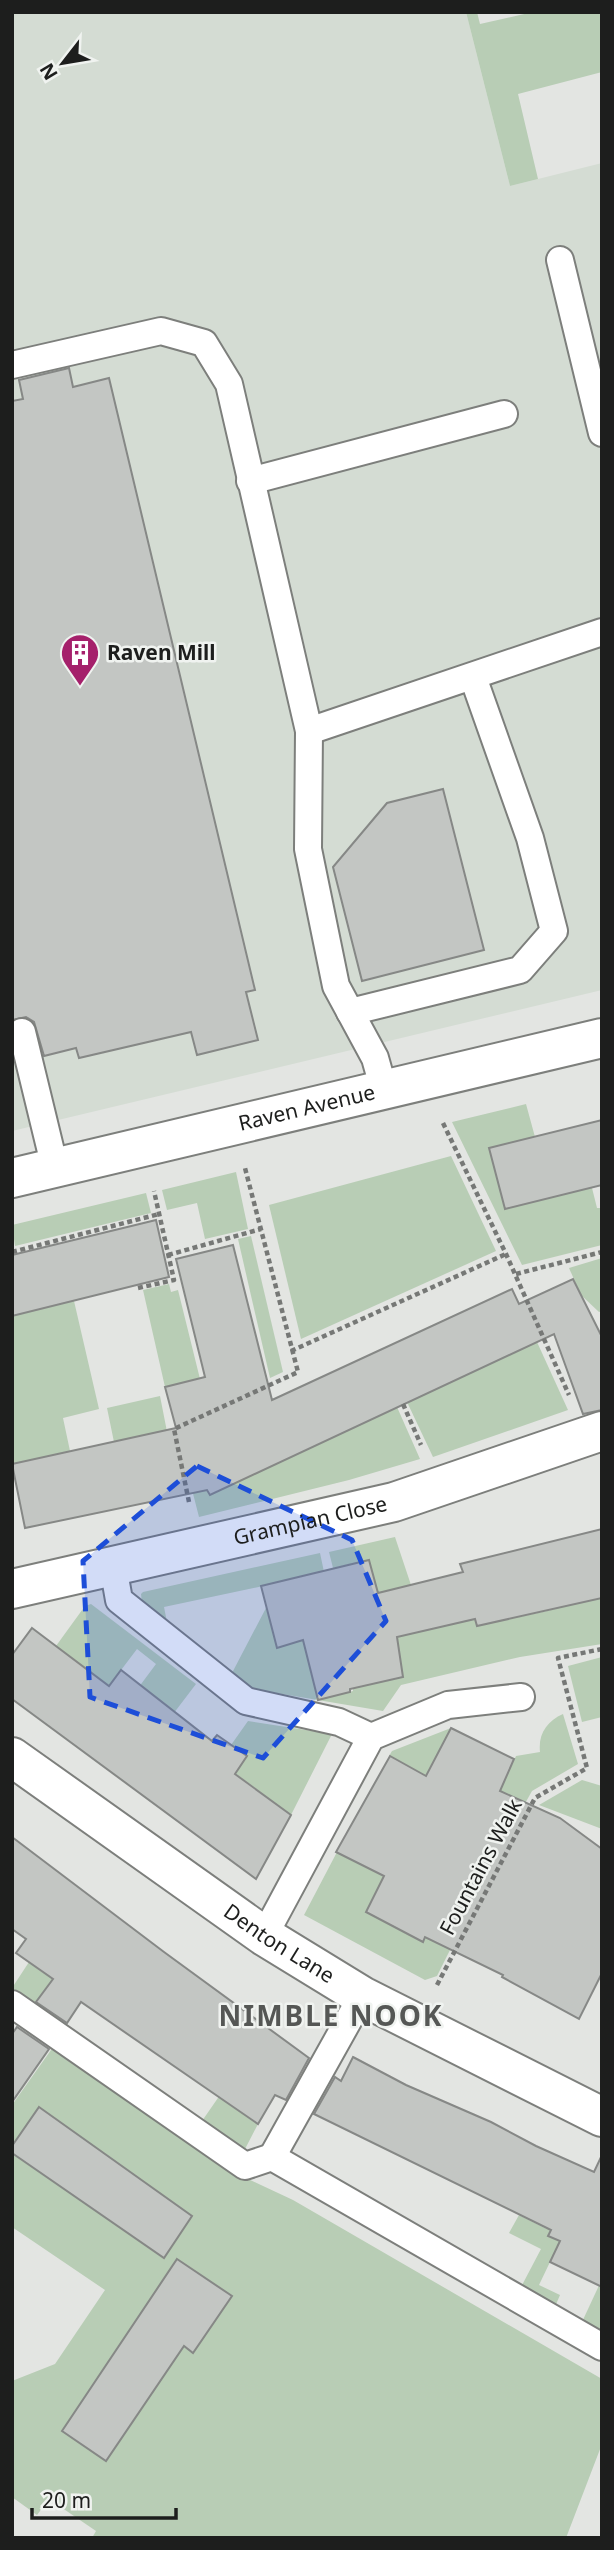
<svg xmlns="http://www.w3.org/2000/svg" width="614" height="2550" font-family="'Noto Sans',sans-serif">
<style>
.built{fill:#d4dcd3}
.green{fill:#b8cdb5;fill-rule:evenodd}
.building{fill:#c3c6c3;stroke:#868886;stroke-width:2}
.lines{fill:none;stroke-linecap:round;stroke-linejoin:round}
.service-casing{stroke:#7d7f7c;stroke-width:30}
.minor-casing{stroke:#7d7f7c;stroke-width:42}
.tertiary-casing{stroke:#7d7f7c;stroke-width:42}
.path{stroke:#767876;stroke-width:4.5;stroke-dasharray:5 3.5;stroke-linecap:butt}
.service{stroke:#fff;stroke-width:26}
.minor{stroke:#fff;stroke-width:38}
.tertiary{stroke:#fff;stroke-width:38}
.marked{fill:#1d4ed8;fill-opacity:0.2;stroke:#1d4ed8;stroke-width:5;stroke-dasharray:14 9;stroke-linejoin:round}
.labels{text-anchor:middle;stroke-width:5;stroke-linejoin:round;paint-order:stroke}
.poi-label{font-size:21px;font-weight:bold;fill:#1d1e1d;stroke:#f0f3f0;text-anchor:start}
.street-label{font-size:21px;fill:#1d1e1d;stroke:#f0f3f0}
.district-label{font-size:28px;font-weight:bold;letter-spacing:2px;fill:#555755;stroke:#f0f3f0}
</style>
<rect width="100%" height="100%" fill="#e3e5e2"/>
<polygon class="built" points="12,12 466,12 510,186 602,163 602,990 12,1131"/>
<g class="green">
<polygon points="466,12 477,12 480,24 533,12 600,12 602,72 518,94 538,179 510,186"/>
<polygon points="526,1104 535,1137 490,1148 592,1188 597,1208 602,1208 602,1245 522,1265 452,1122"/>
<polygon points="451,1156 496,1251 301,1339 269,1205"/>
<polygon points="236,1172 248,1229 205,1239 197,1203 167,1210 162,1190"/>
<polygon points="146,1193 151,1213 15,1246 12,1225"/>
<polygon points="251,1236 283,1372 270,1378 238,1239"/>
<polygon points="602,1258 602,1311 599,1312 581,1295 569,1268"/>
<polygon points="169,1284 171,1292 178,1290 200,1379 165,1387 143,1290"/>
<polygon points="74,1301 99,1409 63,1418 70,1451 12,1464 12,1316"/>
<polygon points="537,1342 568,1410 433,1457 407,1402"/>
<polygon points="160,1396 171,1452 153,1434 114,1442 107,1408"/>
<polygon points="397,1407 420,1459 349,1480 199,1517 189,1478 200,1476 210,1495"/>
<polygon points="395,1537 413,1591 475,1619 477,1626 547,1611 602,1595 602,1644 520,1657 401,1685 383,1711 253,1689 232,1673 266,1608 277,1647 303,1640 318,1700 353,1691 353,1688 403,1677 391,1644 369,1560 333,1568 329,1552"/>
<polygon points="320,1553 327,1586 268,1585 164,1607 168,1627 142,1603 141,1594 143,1592"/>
<polygon points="91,1604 196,1684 164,1726 130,1699 156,1664 137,1649 109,1686 56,1646 85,1606"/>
<polygon points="602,1657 602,1717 582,1722 568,1666"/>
<path d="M 563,1714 L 578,1764 L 532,1791 L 523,1807 L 498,1795 L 516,1756 L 540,1752 C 538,1734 547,1721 563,1714 Z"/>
<polygon points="248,1721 332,1734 291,1815 235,1773 247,1756 231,1745"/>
<polygon points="451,1728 428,1773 434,1777 408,1829 363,1805 371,1789 401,1805 418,1772 389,1756 392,1751"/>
<polygon points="582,1780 602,1786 602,1829 539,1805"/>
<polygon points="337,1852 370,1869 392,1861 366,1912 422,1942 438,1914 473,1904 437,1976 425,1980 304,1915"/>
<polygon points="54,1958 68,1968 41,2007 12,1988 29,1962 43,1973"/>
<path d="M 56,2043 L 246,2178 L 293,2200 L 602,2379 L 602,2444 L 566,2538 L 92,2538 L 96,2531 L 49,2499 L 37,2515 L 12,2497 L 12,2381 L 55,2364 L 105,2290 L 12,2227 L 12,2153 L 164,2258 L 192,2216 L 38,2109 L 12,2146 L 12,2105 ZM 204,2277 L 232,2296 L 193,2352 L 184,2346 L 105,2460 L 62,2431 L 165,2280 Z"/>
<polygon points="229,2082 239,2110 258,2124 244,2151 202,2121"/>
<polygon points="573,2173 578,2176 548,2235 560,2241 539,2285 560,2295 554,2309 520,2289 541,2249 509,2233 519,2215 547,2229"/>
<polygon points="602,2279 602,2333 582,2322"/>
</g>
<g class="building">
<polygon points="69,368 73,387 109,378 255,990 246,992 258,1040 197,1055 191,1032 79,1058 76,1048 44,1056 34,1022 26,1017 12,1020 12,401 23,399 19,380"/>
<polygon points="443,789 484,950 362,981 333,867 387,803"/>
<polygon points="602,1120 602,1185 505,1209 489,1148"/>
<polygon points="156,1220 169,1277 12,1316 12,1255"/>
<polygon points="233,1245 272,1400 512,1289 519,1304 573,1279 602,1337 602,1410 583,1414 554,1334 210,1495 207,1490 25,1528 12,1464 176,1428 165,1387 205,1377 176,1259"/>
<polygon points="602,1529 602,1598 477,1626 475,1619 397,1637 403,1677 350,1689 350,1692 318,1700 303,1640 277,1648 261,1586 369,1560 378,1593 463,1572 460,1564"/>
<polygon points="32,1628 109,1686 121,1670 212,1741 217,1735 247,1756 235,1774 291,1815 256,1879 12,1699 12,1655"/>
<polygon points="451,1728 514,1759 500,1791 560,1818 602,1849 602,1973 579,2019 502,1977 503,1975 425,1937 423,1942 366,1912 384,1876 336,1852 390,1756 426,1776"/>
<polygon points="12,1837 164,1952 309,2058 286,2100 275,2095 258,2124 81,2002 67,2023 36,2002 53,1979 16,1953 26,1939 12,1929"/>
<polygon points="17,2027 49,2049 12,2102 12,2034"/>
<polygon points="353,2057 406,2085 491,2122 536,2146 594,2172 602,2155 602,2287 550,2262 560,2241 548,2236 551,2230 314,2114 335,2077 341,2081"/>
<polygon points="39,2107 192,2216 164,2258 12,2153 12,2146"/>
<polygon points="177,2259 232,2296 193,2353 184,2346 106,2461 62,2431"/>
</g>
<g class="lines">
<g class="service-casing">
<g id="service">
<polyline points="560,260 602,433"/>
<polyline points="12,365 161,331 204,343 229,384 309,731 308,849 336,986 375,1058 384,1090"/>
<polyline points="250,481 504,414"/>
<polyline points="309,731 602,632"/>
<polyline points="350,1012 520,970 554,931 530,838 473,677"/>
<polyline points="22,1032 55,1168"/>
<polyline points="113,1566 119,1600 246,1701 339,1722 371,1737"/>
<polyline points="264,1936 371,1737 448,1705 521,1697"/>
<polyline points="12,2004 245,2166 272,2157 602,2347"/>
<polyline points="272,2157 362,1996"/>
</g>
</g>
<g class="minor-casing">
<g id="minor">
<path id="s1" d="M 12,1178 L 602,1038"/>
<path id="s2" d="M 12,1589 L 394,1502 L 602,1431"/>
</g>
</g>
<g class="tertiary-casing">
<g id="tertiary">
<path id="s3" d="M 12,1757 L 264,1936 L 362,1996 L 602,2117"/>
</g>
</g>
<g class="path">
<polyline points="443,1123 506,1254 569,1395"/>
<polyline points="12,1252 159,1214"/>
<polyline points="168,1255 261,1229"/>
<polyline points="516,1274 602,1252"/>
<polyline points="138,1288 174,1280 154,1191"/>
<polyline points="291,1351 506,1254"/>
<polyline points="403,1404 421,1445"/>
<polyline points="189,1502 174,1429 298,1372 245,1168"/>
<polyline points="437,1985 535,1798 587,1768 558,1658 602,1649"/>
</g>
<use href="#service" class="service"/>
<use href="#minor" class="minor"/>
<use href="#tertiary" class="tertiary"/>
</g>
<path class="marked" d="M 197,1466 L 352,1540 L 386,1621 L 263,1758 L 90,1697 L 83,1561 Z"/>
<defs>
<g id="building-pin" transform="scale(2.0125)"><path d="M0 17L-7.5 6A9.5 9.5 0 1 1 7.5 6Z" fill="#a5206b" stroke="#f0f3f0"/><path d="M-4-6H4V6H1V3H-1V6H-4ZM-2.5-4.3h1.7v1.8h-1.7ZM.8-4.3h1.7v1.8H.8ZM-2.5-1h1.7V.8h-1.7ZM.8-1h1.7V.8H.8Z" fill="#fff"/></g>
</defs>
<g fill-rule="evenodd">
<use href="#building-pin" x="80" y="653"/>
</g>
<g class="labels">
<g class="poi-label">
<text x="107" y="660">Raven Mill</text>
</g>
<g class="street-label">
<text dy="7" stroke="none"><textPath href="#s1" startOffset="303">Raven Avenue</textPath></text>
<text dy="7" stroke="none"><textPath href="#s2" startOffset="306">Grampian Close</textPath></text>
<text transform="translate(481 1867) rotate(-62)" y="7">Fountains Walk</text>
<text dy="7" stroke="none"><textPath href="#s3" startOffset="326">Denton Lane</textPath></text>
</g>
<g class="district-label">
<text x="331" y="2026">NIMBLE NOOK</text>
</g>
</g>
<rect width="614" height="2550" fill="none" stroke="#1d1e1d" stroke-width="28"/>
<g transform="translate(63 63) rotate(239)" stroke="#f0f3f0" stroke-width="5" paint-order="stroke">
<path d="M0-5L12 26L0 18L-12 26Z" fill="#1d1e1d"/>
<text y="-10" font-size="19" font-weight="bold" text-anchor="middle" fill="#1d1e1d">N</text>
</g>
<path d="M32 2508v10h144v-10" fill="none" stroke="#1d1e1d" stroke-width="3.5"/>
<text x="42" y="2508" font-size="21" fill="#1d1e1d" stroke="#f0f3f0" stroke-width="5" paint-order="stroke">20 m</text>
</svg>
